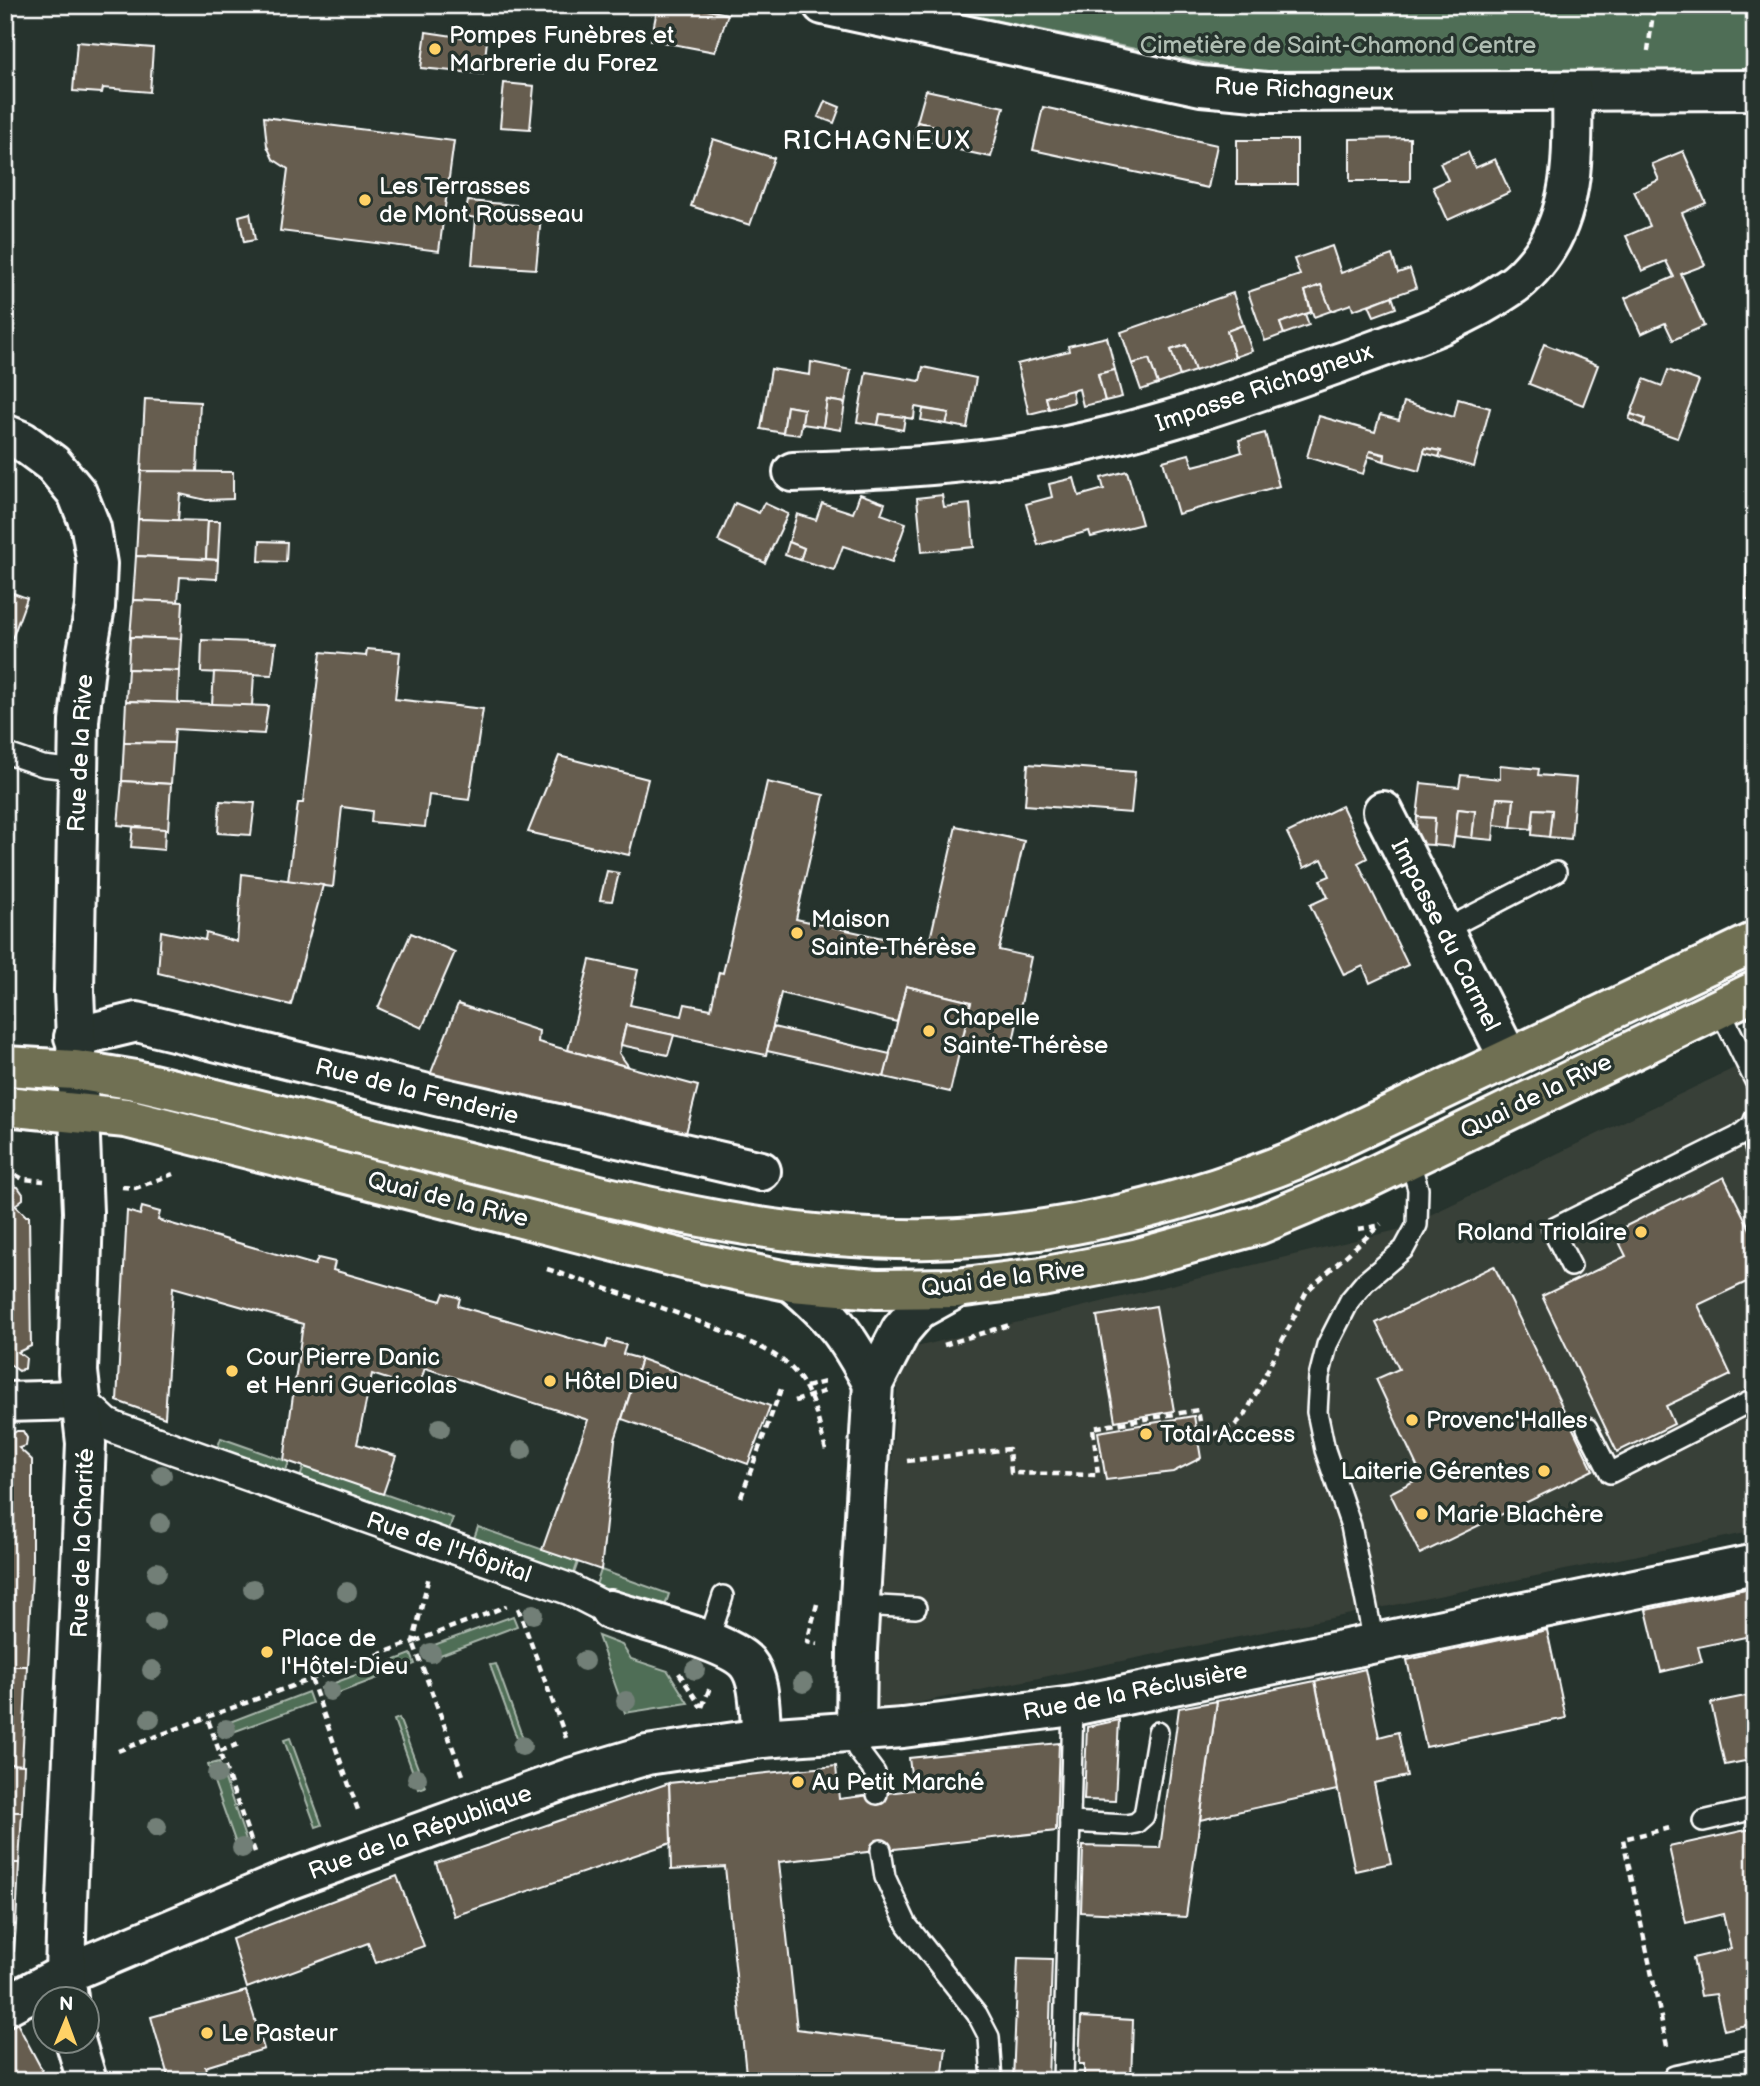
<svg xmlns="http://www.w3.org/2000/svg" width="1760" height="2086" font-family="'Balsamiq Sans',sans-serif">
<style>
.built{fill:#394038}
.green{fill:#506e57;stroke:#a8b6ab;stroke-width:2}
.building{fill:#665d50;stroke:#fff;stroke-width:2}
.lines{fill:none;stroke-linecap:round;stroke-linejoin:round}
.service-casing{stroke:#fff;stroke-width:24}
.pedestrian-casing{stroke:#fff;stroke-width:35}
.minor-casing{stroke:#fff;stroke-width:44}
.secondary-casing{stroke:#fff;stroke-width:44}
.primary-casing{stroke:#fff;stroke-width:44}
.path{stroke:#fff;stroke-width:4.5;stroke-dasharray:7 5;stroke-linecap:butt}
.service{stroke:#26332d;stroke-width:19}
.pedestrian{stroke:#26332d;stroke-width:30}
.minor{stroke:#26332d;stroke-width:38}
.secondary{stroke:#26332d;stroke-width:38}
.primary{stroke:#706f52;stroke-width:38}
.tree{fill:#727f77}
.poi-dot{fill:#ffd166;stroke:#26332d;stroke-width:2.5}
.labels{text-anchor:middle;stroke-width:7;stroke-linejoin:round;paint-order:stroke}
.poi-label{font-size:24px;fill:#fff;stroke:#26332d;text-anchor:start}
.park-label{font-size:24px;fill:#b0beb3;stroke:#26332d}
.street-label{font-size:24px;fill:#fff;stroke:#26332d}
.neighbourhood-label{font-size:26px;letter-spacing:2px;fill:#fff;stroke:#26332d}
</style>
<rect width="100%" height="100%" fill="#26332d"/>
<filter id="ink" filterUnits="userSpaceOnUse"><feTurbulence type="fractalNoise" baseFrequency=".0143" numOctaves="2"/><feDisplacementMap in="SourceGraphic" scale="14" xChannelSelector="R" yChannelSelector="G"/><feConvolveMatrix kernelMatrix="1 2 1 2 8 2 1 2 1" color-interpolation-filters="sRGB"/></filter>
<g filter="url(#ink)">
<polygon class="built" points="1755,1058 1755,1531 873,1712 900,1351 1401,1229"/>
<g class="green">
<polygon points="922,5 1755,5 1755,75 1305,84"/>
<polygon points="221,1438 289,1462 283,1479 215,1455"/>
<polygon points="304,1466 453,1518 447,1535 298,1484"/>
<polygon points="478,1527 578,1562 572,1579 472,1544"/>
<polygon points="601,1570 669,1594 663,1612 595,1588"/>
<polygon points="513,1616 517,1626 427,1660 423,1649"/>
<polygon points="598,1636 622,1645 631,1659 668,1671 688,1703 625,1713"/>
<polygon points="411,1654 415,1664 325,1698 321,1688"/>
<polygon points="496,1664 527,1750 522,1752 490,1665"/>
<polygon points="308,1692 312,1703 222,1736 219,1726"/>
<polygon points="399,1718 425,1787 419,1789 394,1720"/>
<polygon points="290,1738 322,1825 316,1827 284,1740"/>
<polygon points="219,1762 250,1852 240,1855 208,1765"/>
</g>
<g class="building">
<polygon points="658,5 681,5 728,14 715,52 651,40"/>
<polygon points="426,32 487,41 483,74 421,68"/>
<polygon points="77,42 153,48 150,92 103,88 102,93 73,91"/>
<polygon points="504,83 534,86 530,129 500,127"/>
<polygon points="926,90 1004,107 991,157 931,144 935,126 917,122"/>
<polygon points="825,101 840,107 834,123 818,117"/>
<polygon points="1043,107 1217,145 1208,188 1033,150"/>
<polygon points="264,117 454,141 439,251 280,231 288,169 273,159 267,146"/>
<polygon points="917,122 935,126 931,144 913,140"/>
<polygon points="1410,138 1410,181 1350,181 1350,139"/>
<polygon points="713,139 774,158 750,225 691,206"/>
<rect x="1237" y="140" width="60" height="44"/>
<polygon points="1683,151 1706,203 1682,213 1705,265 1681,274 1704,326 1673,340 1665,323 1641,334 1625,298 1674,277 1666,261 1642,271 1626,236 1650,226 1634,191 1659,180 1652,164"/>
<polygon points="1468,152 1475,168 1495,159 1510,192 1448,220 1433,187 1448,180 1440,163"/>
<polygon points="468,201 516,205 516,214 541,216 536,269 472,265 476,218 465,216"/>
<polygon points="250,213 255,240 244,242 239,216"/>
<polygon points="1332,246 1341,273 1392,255 1398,273 1410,269 1416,288 1353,310 1351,304 1331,311 1321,285 1305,291 1311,312 1280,323 1284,334 1265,341 1248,292 1300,275 1294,259"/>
<polygon points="1321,285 1331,311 1314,317 1305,291"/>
<polygon points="1233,293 1243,325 1227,331 1235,357 1195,371 1186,345 1171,350 1180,376 1158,384 1149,359 1132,364 1121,332"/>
<polygon points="1392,296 1396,308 1374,316 1369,305"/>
<polygon points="1305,314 1309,325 1284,334 1280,323"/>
<polygon points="1243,325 1252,351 1235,357 1227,331"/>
<polygon points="1107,337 1115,370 1098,374 1105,401 1083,406 1079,389 1046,397 1049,409 1029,414 1017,364 1069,351 1068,346"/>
<polygon points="1544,344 1598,365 1583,405 1529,384"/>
<polygon points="1186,345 1195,371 1180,376 1171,350"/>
<polygon points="1149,359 1158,384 1141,390 1132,364"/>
<polygon points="811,362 851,370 845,403 827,400 823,427 802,424 804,409 787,406 783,433 761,429 771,369 810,375"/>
<polygon points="923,367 976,378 967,428 946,424 949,413 915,407 914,419 880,414 878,425 857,422 866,372 920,381"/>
<polygon points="1115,370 1122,397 1105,401 1098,374"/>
<polygon points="1668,370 1699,381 1677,438 1643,426 1645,419 1631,414 1644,379 1662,386"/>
<polygon points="1072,390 1074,402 1049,409 1046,397"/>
<polygon points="145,399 200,402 197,472 141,471"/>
<polygon points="1458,399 1490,408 1474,467 1439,457 1441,451 1425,448 1419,471 1384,461 1385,454 1370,451 1363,474 1307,457 1319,416 1375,432 1380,415 1399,420 1404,402 1454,417"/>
<polygon points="827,400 845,403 841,430 823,427"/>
<polygon points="787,406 804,409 800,435 783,433"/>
<polygon points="923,409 949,413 946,424 921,420"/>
<polygon points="880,414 905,417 903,430 878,425"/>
<polygon points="1631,414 1645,419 1643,426 1629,419"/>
<polygon points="1265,433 1279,486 1178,514 1163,461 1189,454 1193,466 1217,460 1242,452 1239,440"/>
<polygon points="1425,448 1441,451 1439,457 1424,453"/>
<polygon points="1370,451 1385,455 1384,461 1368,456"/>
<polygon points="141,471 233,472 233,499 206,500 180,494 178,521 138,519"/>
<polygon points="1127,471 1142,524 1091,537 1089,531 1038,545 1026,504 1052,497 1049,484 1074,478 1079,496 1104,489 1101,478"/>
<polygon points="860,494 885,503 881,514 906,523 892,562 843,546 834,570 800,560 804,548 789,542 797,514 816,520 822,503 853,513"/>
<polygon points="942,495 944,507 970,504 974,547 922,552 917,498"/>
<polygon points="735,503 759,513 764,503 788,514 765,563 718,541"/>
<polygon points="138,519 208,521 206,559 136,556"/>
<polygon points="208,521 220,521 218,560 206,559"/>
<polygon points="260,541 287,542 286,562 259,561"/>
<polygon points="789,542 804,548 800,560 785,555"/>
<polygon points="1747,548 1755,549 1755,600 1746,599"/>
<polygon points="136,556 218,560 217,579 180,577 178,602 133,600"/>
<polygon points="5,590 27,598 5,658"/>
<polygon points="133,600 183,602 181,639 130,637"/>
<polygon points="130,637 181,639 179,671 128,669"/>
<polygon points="202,640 276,643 272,675 201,672"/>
<polygon points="367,649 400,652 395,699 483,709 469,800 429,795 425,827 371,822 372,811 342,807 333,887 288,881 298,803 303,803 321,652 366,656"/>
<polygon points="128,669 179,671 178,703 126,701"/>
<polygon points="214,672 254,674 252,706 212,705"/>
<polygon points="126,701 268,706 264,734 175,729 174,743 124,742"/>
<polygon points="124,742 174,743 171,784 122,781"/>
<polygon points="559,756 648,779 629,855 528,832"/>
<polygon points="1028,764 1135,772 1131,813 1025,805"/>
<polygon points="1500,765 1539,769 1538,775 1576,778 1571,839 1549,837 1552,810 1534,809 1532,829 1511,827 1514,799 1497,798 1493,840 1472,838 1475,811 1458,809 1453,847 1433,845 1435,818 1417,817 1421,783 1459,787 1461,775 1500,779"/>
<polygon points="122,781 171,784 168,830 118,825"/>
<polygon points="767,782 824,795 796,919 928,948 956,826 1024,841 999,950 1031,957 1011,1051 962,1041 971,1002 906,986 897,1022 781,993 766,1055 626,1025 619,1053 629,1067 568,1050 590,960 638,970 630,1005 682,1016 685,1004 711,1009 719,972 723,973"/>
<polygon points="1497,798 1514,799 1511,827 1494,825"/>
<polygon points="220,801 255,803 251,835 218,833"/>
<polygon points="1342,806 1367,858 1358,863 1408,965 1370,983 1363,966 1344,975 1310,905 1328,897 1320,880 1330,876 1322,859 1304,868 1287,833"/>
<polygon points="1458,809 1475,811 1472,838 1455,836"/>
<polygon points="1534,809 1552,810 1549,837 1532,835"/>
<polygon points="1417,817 1435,818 1433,845 1415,844"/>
<polygon points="133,827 165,829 164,850 131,847"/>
<polygon points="607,871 619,873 612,901 600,900"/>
<polygon points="242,874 323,885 291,1005 158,973 161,931 205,940 206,933 237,942"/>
<polygon points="411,933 455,952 422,1028 378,1008"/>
<polygon points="906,986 971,1002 950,1092 884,1077"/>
<polygon points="458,1004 539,1031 538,1042 698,1086 686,1133 430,1075"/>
<polygon points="626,1025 674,1035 668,1055 621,1045"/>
<polygon points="773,1027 890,1054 884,1077 767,1051"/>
<polygon points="1724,1177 1755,1239 1755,1278 1698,1305 1731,1375 1666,1406 1674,1424 1617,1452 1542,1296 1626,1256 1620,1244 1624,1227"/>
<polygon points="11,1186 18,1187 23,1194 23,1199 15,1205 26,1216 29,1216 31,1346 18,1352 26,1358 25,1368 19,1371 8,1363 5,1366 5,1191"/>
<polygon points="142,1207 160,1212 158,1220 315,1265 318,1258 335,1262 333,1270 441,1301 444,1293 460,1298 458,1306 605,1348 608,1340 626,1345 623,1354 641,1359 615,1440 601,1570 542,1550 588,1420 425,1368 418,1389 372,1374 357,1444 396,1456 383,1494 284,1460 303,1324 173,1287 165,1418 117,1401 127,1211 140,1215"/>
<polygon points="1494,1266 1593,1470 1420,1554 1390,1493 1422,1477 1376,1379 1399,1369 1376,1323"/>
<polygon points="1156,1306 1174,1411 1115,1421 1097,1316"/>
<polygon points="641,1359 770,1406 748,1464 622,1419"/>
<polygon points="1194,1416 1201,1458 1173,1472 1106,1480 1098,1432"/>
<polygon points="17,1431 23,1431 27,1438 26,1446 19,1448 32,1460 32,1572 27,1666 5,1666 5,1435 10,1440 10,1435"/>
<polygon points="1755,1587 1755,1635 1698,1647 1702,1662 1661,1672 1646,1610"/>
<polygon points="1547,1630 1566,1718 1426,1747 1407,1660"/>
<polygon points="5,1666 27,1666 22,1765 5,1764"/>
<polygon points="1365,1669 1379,1737 1398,1732 1407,1776 1374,1783 1391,1863 1355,1871 1315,1681"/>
<polygon points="1315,1681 1337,1790 1200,1820 1217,1701"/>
<polygon points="1755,1694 1755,1759 1725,1765 1711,1703"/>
<polygon points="1217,1701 1186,1917 1081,1912 1083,1846 1160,1848 1179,1708"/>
<polygon points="1119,1720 1115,1801 1084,1800 1087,1727"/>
<polygon points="1059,1743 1056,1831 779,1862 797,2029 946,2048 942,2081 794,2081 746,2074 725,1867 671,1870 669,1783 836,1766 839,1799 913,1790 909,1758"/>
<polygon points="5,1764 24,1765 22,1812 5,1812"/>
<polygon points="669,1783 671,1843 454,1916 436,1863"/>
<polygon points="5,1812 22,1812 19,1863 5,1863"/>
<polygon points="1755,1828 1755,2023 1724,2030 1716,1994 1701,1996 1693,1958 1731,1949 1723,1914 1686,1923 1669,1847"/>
<polygon points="5,1863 19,1863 16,1925 5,1924"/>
<polygon points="397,1876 424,1946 376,1963 368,1943 247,1988 232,1939"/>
<polygon points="5,1924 16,1925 14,1951 5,1950"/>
<polygon points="1018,1958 1052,1959 1048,2081 1013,2081"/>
<polygon points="246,1991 264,2049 205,2067 209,2081 152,2081 168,2076 151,2017"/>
<polygon points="1081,2017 1133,2020 1131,2081 1079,2081 1084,2076 1084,2064 1079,2064"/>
<polygon points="17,2023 40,2066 47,2081 5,2081 5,2031"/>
</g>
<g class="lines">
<g class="service-casing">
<g id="service">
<polyline points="5,753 43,766 77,770"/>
<polyline points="1444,930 1556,872"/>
<polyline points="1719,1008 1755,1081"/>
<polyline points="1752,1125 1755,1148"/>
<polyline points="1571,1266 1552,1229 1737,1137 1752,1125 1755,1118"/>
<polyline points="1587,1428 1610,1473 1755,1399"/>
<polyline points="860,1605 916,1608"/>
<polyline points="708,1642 723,1596"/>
<polyline points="1374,1643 1351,1526 1325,1450 1317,1412 1319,1377 1327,1345 1350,1300 1365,1282 1404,1249 1417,1225 1418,1189 1409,1157"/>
<polyline points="856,1733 857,1749 875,1773 877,1794"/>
<polyline points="1703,1821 1755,1809"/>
<polyline points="1070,1822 1126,1825 1136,1823 1144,1816 1158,1732"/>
<polyline points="881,1850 885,1877 907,1925 977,2014 989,2037 992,2081"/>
<polyline points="1674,2076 1755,2059"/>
<polyline points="1063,2081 1073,1706"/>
</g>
</g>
<g class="pedestrian-casing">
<polyline id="pedestrian" points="81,1400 107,1424 118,1429 569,1589 610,1610"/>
</g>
<g class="minor-casing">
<g id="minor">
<polyline points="823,5 1201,86 1266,92 1755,90"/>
<path d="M 793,472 C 864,470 934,467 1004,457 C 1119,441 1230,402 1339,363 C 1399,341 1459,323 1512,286 C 1524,278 1540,259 1547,247 C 1575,201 1573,143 1572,92"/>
<polyline points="1383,811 1509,1059"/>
<polyline points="74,1037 137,1022 436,1096 761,1171"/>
<path d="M 792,1282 C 834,1317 847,1336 873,1384"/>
<polyline points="5,1402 81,1400"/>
<path d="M 610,1610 C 640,1620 728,1641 747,1663 C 762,1681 759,1716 762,1738"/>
<polyline points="856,1733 857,1649 873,1384 901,1330 919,1309 957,1288"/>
<polyline points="5,2006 65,1974 288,1880 570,1778 647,1755 762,1738 903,1728 1073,1706 1755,1564"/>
</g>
</g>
<g class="secondary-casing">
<g id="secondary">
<polyline points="5,434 22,441 53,464 77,493 91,528 97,564 95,607 86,657 79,721 74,990 83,1212 78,1372 86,1443 67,1901 65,1974 68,1998"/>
<polyline points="75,2040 87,2081"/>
</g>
</g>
<g class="primary-casing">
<g id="primary">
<path d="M 5,1066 L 75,1070 L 135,1080 C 260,1109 383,1141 507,1172 C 648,1208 784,1242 931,1239 C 1058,1236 1179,1206 1297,1159 L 1755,942"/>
<polyline points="5,1106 126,1118 691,1261 792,1282 877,1289 957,1288 1042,1277 1135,1259 1258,1225 1365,1180 1755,991"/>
</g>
</g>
<g class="path">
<polyline points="1648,51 1654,5"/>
<polyline points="5,1169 23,1179 44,1181"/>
<polyline points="122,1187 136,1188 173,1174"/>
<polyline points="1358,1229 1377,1226"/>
<path d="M 547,1269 C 607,1289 667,1308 725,1332 C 746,1341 769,1349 787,1364 C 812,1386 818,1420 826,1451"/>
<polyline points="944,1345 1009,1325"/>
<polyline points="806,1387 825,1382"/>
<polyline points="795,1401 829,1390"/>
<polyline points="907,1461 1009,1449 1011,1473 1098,1475 1093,1428 1198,1410 1203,1439 1235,1425 1245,1415 1307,1291 1381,1224"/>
<polyline points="741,1497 781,1389"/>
<polyline points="817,1604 807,1642 818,1644"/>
<polyline points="518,1608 566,1738"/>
<polyline points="679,1673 701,1707"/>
<polyline points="311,1679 359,1813"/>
<polyline points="702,1707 711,1685"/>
<polyline points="118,1751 207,1717"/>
<polyline points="220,1751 239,1744"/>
<polyline points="463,1775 413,1642 507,1606"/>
<polyline points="255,1852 207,1717 413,1642 429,1576"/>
<polyline points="1667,2046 1623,1839 1674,1827"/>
</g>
<use href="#service" class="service"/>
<use href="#pedestrian" class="pedestrian"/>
<use href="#minor" class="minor"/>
<use href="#secondary" class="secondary"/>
<use href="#primary" class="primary"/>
</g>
<g class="tree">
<circle cx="440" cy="1428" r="10"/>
<circle cx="522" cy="1450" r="10"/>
<circle cx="162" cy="1475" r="10"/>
<circle cx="160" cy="1523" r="10"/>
<circle cx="157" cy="1572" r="10"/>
<circle cx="253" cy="1589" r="10"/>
<circle cx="347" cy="1592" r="10"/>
<circle cx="533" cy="1614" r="10"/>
<circle cx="155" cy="1622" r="10"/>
<circle cx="431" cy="1653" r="10"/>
<circle cx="584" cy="1661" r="10"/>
<circle cx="152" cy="1670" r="10"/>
<circle cx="695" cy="1670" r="10"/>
<circle cx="803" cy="1683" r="10"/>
<circle cx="330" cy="1691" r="10"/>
<circle cx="626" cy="1701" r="10"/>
<circle cx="150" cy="1719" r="10"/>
<circle cx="226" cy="1729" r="10"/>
<circle cx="522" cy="1746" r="10"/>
<circle cx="217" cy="1774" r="10"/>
<circle cx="417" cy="1778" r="10"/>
<circle cx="157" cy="1827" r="10"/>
<circle cx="242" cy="1848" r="10"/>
</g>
</g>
<g class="poi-dot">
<circle cx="435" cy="49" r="7"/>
<circle cx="365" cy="200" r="7"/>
<circle cx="797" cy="933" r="7"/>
<circle cx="929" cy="1031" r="7"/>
<circle cx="1641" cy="1232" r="7"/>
<circle cx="232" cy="1371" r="7"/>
<circle cx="550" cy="1381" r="7"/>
<circle cx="1412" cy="1420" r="7"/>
<circle cx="1146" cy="1434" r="7"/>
<circle cx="1544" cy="1471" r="7"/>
<circle cx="1422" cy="1514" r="7"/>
<circle cx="267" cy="1652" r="7"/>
<circle cx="798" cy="1782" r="7"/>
<circle cx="207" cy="2033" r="7"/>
</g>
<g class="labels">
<g class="poi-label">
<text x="449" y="43">Pompes Funèbres et<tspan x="449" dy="28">Marbrerie du Forez</tspan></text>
<text x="379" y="194">Les Terrasses<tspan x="379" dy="28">de Mont Rousseau</tspan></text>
<text x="811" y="927">Maison<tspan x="811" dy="28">Sainte-Thérèse</tspan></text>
<text x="943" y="1025">Chapelle<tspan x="943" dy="28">Sainte-Thérèse</tspan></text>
<text x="1627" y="1240" text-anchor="end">Roland Triolaire</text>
<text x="246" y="1365">Cour Pierre Danic<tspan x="246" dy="28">et Henri Guericolas</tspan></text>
<text x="564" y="1389">Hôtel Dieu</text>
<text x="1426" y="1428">Provenc'Halles</text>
<text x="1160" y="1442">Total Access</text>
<text x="1530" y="1479" text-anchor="end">Laiterie Gérentes</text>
<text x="1436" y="1522">Marie Blachère</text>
<text x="281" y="1646">Place de<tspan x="281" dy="28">l'Hôtel-Dieu</tspan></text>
<text x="812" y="1790">Au Petit Marché</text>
<text x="221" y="2041">Le Pasteur</text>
</g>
<g class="park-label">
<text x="1338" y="53">Cimetière de Saint-Chamond Centre</text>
</g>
<g class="street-label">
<text transform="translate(1304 89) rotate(2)" y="8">Rue Richagneux</text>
<text transform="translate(1264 387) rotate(-19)" y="8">Impasse Richagneux</text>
<text transform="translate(80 753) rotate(-87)" y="8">Rue de la Rive</text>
<text transform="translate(1446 935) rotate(63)" y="8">Impasse du Carmel</text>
<text transform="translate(417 1091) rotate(14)" y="8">Rue de la Fenderie</text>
<text transform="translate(1536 1096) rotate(-26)" y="8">Quai de la Rive</text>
<text transform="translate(448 1199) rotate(14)" y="8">Quai de la Rive</text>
<text transform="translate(1003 1278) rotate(-7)" y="8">Quai de la Rive</text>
<text transform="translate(82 1543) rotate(-88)" y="8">Rue de la Charité</text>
<text transform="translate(449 1547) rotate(19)" y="8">Rue de l'Hôpital</text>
<text transform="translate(1135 1691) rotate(-11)" y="8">Rue de la Réclusière</text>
<text transform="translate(420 1832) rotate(-20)" y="8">Rue de la République</text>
</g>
<g class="neighbourhood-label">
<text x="877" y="149">RICHAGNEUX</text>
</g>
</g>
<rect width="1760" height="2086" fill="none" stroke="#26332d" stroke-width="28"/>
<rect x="14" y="14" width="1732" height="2058" fill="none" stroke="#fff" stroke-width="2.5" filter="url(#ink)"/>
<g transform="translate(66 2020) rotate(1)"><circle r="33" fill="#26332d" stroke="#7d8581" stroke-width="2"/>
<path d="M0-5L12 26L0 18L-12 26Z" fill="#ffd166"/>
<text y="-10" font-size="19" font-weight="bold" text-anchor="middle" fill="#ffffff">N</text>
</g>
</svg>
